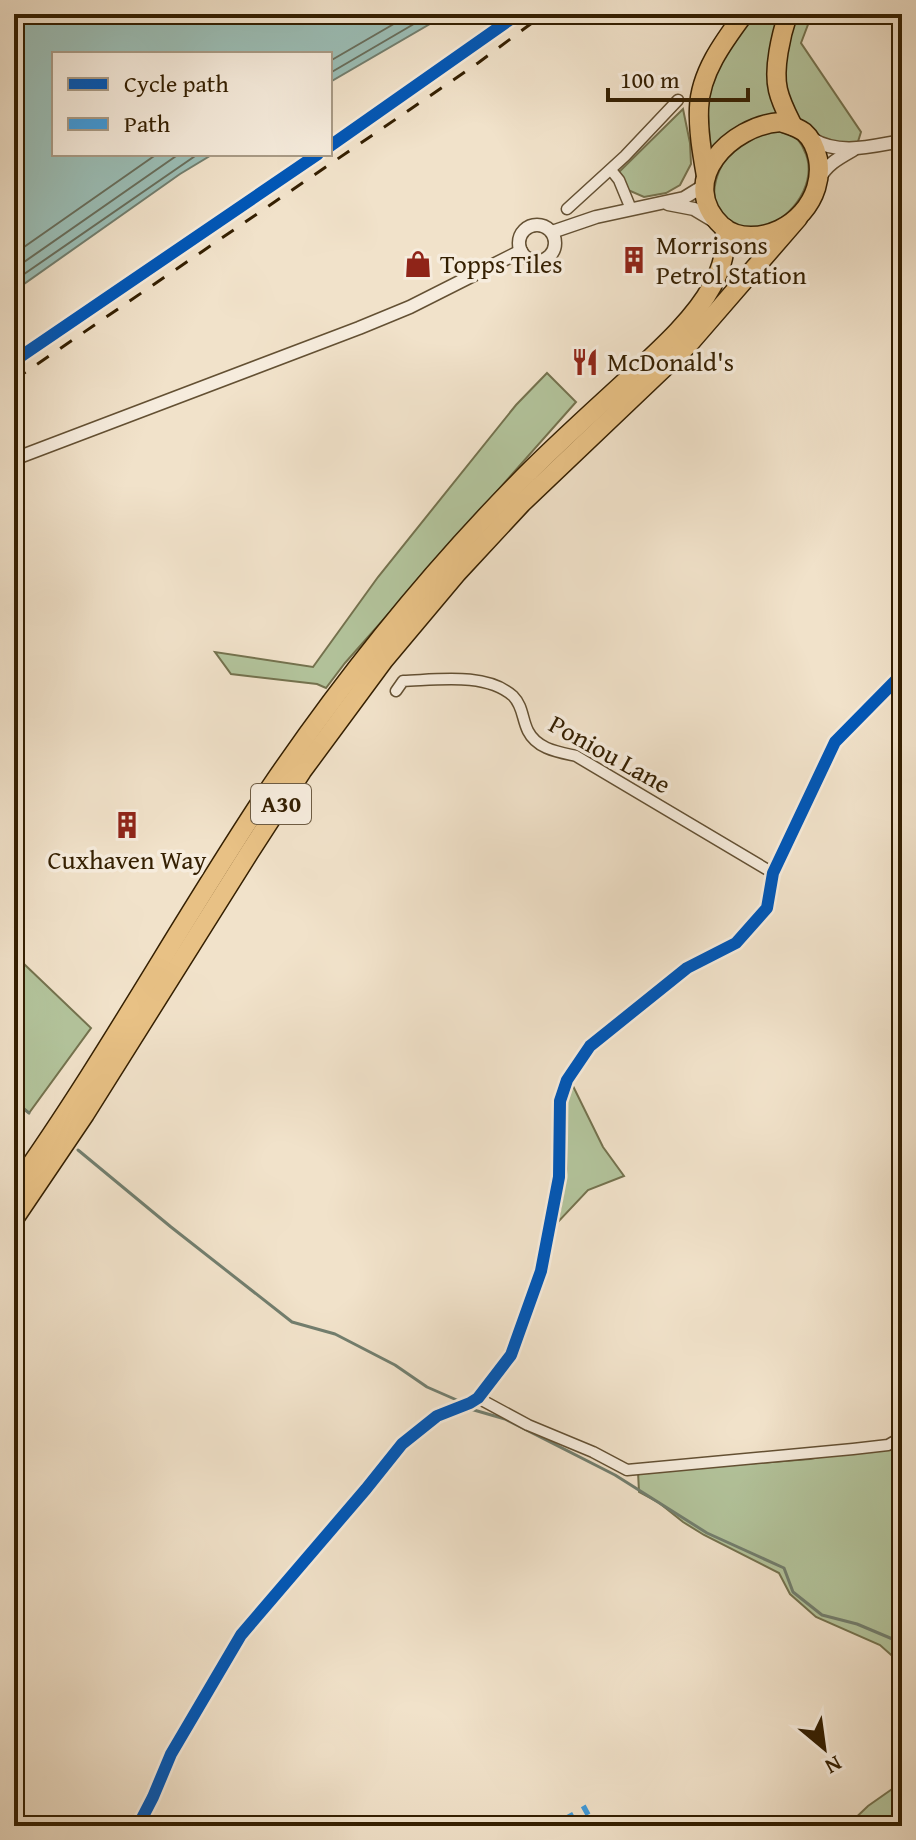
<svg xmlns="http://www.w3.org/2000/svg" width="916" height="1840" font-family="'Gentium Book Plus',serif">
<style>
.green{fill:#b3c49c;stroke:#74724e;stroke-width:2}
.water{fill:#9bbeb6;stroke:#727e6e;stroke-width:2}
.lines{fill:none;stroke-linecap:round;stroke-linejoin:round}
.shore{stroke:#686e5c;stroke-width:2}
.stream{stroke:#727e6e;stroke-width:3}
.minor-casing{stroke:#635033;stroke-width:13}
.tertiary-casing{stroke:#635033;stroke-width:15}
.trunk-casing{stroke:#341f01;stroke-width:21}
.minor{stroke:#f6ecdd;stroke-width:10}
.tertiary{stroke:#f6ecdd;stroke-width:12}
.trunk{stroke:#e8c185;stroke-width:18}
.rail{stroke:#341f01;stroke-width:3;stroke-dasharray:14 14;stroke-linecap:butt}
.quiet{stroke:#3e9bdd;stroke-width:10;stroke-dasharray:20 10;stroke-linecap:butt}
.cycleway-casing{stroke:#f6ecdd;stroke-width:17}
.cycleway{stroke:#0057b8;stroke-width:12}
.labels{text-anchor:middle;stroke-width:7;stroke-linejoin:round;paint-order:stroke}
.shield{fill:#f6ecdd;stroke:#6e5c43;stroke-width:2}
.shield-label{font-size:24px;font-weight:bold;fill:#341f01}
.poi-label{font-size:26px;fill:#341f01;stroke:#f6ecdd;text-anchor:start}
.street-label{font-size:26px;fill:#341f01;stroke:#f6ecdd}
</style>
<rect width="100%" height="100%" fill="#f1e2ca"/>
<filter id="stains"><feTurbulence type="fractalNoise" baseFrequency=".0025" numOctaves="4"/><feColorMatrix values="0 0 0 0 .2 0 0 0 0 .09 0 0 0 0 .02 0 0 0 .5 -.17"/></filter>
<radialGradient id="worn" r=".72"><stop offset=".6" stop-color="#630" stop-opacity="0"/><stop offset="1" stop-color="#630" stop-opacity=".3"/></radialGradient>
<g class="green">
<polygon points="744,14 812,14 801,43 861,132 856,148 834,148 781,122 715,158 699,131 699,104"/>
<polygon points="683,109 690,143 691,164 680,185 666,193 644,197 628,190 619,172"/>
<path d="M 775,131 C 780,132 788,133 793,136 C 798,139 802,145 804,150 C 820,180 792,221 761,227 C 760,228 750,227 749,227 C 741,227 732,226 726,220 C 702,198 719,160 740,143 C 749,136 763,133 775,131 Z"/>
<polygon points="547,373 576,402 345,663 326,688 317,684 231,674 215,652 313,667 378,577 516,405"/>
<polygon points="23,963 91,1028 29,1113 14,1100 14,976"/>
<polygon points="571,1082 603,1147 624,1176 588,1190 558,1222 567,1169 566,1106"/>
<polygon points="902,1443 902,1677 898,1661 880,1645 816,1617 790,1594 779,1573 704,1535 683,1522 658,1502 639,1492 638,1472 810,1459 878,1445"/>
<polygon points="902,1724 902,1826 847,1826 868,1806 895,1787"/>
</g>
<polygon class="water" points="14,14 447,14 330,82 330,54 54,54 54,154 213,154 180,174 14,291"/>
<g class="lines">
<g class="shore">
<polyline points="330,61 411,14"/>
<polyline points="330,73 431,14"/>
<polyline points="14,254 157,154"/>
<polyline points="14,269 179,154"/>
<polyline points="14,281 198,154"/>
</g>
<g class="stream">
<polyline points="14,1101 29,1113"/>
<polyline points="78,1150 171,1227 292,1322 335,1334 395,1365 427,1387 459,1401"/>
<polyline points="467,1408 505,1419 615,1475 707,1533 784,1568 793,1592 822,1615 857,1624 902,1643"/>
</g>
<g class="minor-casing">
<g id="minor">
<polyline points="611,170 619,180 631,209"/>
<polyline points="567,209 625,156 678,100"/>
<path d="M 396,691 L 403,681 C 436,680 486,672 513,696 C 523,706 522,719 528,731 C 537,749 558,752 576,756 L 773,873"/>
<polyline points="478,1398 528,1425 593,1452 627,1470 853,1449 888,1445 902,1437"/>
<polyline points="138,1826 153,1797 171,1754 241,1635 366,1489 402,1444 437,1416 470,1403 478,1398 511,1355 541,1271 559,1177 560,1101 567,1080 590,1046 687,968 736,943 767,908 773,873 835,742 902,674"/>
</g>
</g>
<g class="tertiary-casing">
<g id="tertiary">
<path d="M 812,139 C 840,156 872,146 902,141"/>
<path d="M 819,179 C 827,164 839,158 853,150"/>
<polyline points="668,204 694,209 714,221"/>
<circle cx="537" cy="243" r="18"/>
<polyline points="552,232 596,217 684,198 705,185"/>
<polyline points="14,459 359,328 410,307 521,251"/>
</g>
</g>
<g class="trunk-casing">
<g id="trunk">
<path d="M 788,14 C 781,35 773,69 778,90 C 781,103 787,114 793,126"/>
<path d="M 781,122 C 789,125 797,127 804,132 C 811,138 816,149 818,159 C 825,199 791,236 751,236 C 740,236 731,234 722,226 C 675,181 731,125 781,122 Z"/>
<path d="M 706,176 C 702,153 698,130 699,108 C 700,73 724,41 744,14"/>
<path d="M 14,1189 C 107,1058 183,918 272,785 C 345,678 426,577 517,484 C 552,448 590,414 627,380 C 655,354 694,320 712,286 C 723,266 726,251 725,228"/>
<polyline points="14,1219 85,1114 249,853 302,771 384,660 457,573 522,503 688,345 798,218"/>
</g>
</g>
<use href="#minor" class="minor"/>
<use href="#tertiary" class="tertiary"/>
<use href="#trunk" class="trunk"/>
<polyline class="rail" points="14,380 478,63 544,14"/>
<polyline class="quiet" points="557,1826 588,1809"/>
<g class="cycleway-casing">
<g id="cycleway">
<polyline points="330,146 518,14"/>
<polyline points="14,361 318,154"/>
<polyline points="138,1826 153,1797 171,1754 241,1635 366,1489 402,1444 437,1416 470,1403 478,1398 511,1355 541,1271 559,1177 560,1101 567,1080 590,1046 687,968 736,943 767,908 773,873 835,742 902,674"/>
</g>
</g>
<use href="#cycleway" class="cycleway"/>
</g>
<defs>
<g id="building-bare" transform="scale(2.16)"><path d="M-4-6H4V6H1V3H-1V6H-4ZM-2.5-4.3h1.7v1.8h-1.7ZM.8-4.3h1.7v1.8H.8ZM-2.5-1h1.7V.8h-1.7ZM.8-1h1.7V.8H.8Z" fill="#8f2418" stroke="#f6ecdd" stroke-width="2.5" paint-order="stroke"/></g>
<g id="shop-bare" transform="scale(2.16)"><path d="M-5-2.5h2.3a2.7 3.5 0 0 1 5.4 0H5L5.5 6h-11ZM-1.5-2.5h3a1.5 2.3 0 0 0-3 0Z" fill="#8f2418" stroke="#f6ecdd" stroke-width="2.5" paint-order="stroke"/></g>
<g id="restaurant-bare" transform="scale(2.16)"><path d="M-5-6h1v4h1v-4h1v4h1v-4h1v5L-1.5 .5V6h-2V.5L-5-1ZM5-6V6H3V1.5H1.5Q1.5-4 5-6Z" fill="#8f2418" stroke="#f6ecdd" stroke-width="2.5" paint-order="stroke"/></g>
</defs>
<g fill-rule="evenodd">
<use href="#building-bare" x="634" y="260"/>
<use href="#shop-bare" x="418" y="264"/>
<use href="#restaurant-bare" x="585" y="362"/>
<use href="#building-bare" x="127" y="825"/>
</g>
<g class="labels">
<rect class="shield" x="251" y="784" width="60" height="40" rx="6"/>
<g class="shield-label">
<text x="281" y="812">A30</text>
</g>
<g class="poi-label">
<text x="656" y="254">Morrisons<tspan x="656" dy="30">Petrol Station</tspan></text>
<text x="440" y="273">Topps Tiles</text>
<text x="607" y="371">McDonald's</text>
<text x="127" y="869" text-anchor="middle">Cuxhaven Way</text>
</g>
<g class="street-label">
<text transform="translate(610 754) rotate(29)" y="9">Poniou Lane</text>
</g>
</g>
<rect width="916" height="1840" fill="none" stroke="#f1e2ca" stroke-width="48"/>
<rect x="16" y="16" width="884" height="1808" fill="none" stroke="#341f01" stroke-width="4"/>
<rect x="24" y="24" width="868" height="1792" fill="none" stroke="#341f01" stroke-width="2"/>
<rect x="52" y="52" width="280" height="104" fill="#f6ecdd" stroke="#a89a85" stroke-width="2"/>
<rect x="68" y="78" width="40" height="12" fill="#0057b8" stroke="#a89a85" stroke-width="2"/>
<text x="124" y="92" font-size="24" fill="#341f01">Cycle path</text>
<rect x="68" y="118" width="40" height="12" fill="#3e9bdd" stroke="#a89a85" stroke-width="2"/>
<text x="124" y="132" font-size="24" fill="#341f01">Path</text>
<g transform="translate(824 1748) rotate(151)" stroke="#f6ecdd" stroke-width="6" paint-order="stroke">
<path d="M0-6L14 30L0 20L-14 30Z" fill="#341f01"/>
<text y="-12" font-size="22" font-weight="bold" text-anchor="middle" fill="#341f01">N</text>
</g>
<path d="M608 88v12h140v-12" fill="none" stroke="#341f01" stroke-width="4"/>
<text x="620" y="88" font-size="24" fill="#341f01" stroke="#f6ecdd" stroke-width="6" paint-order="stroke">100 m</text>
<rect width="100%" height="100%" filter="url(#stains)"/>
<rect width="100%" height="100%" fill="url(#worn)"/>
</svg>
